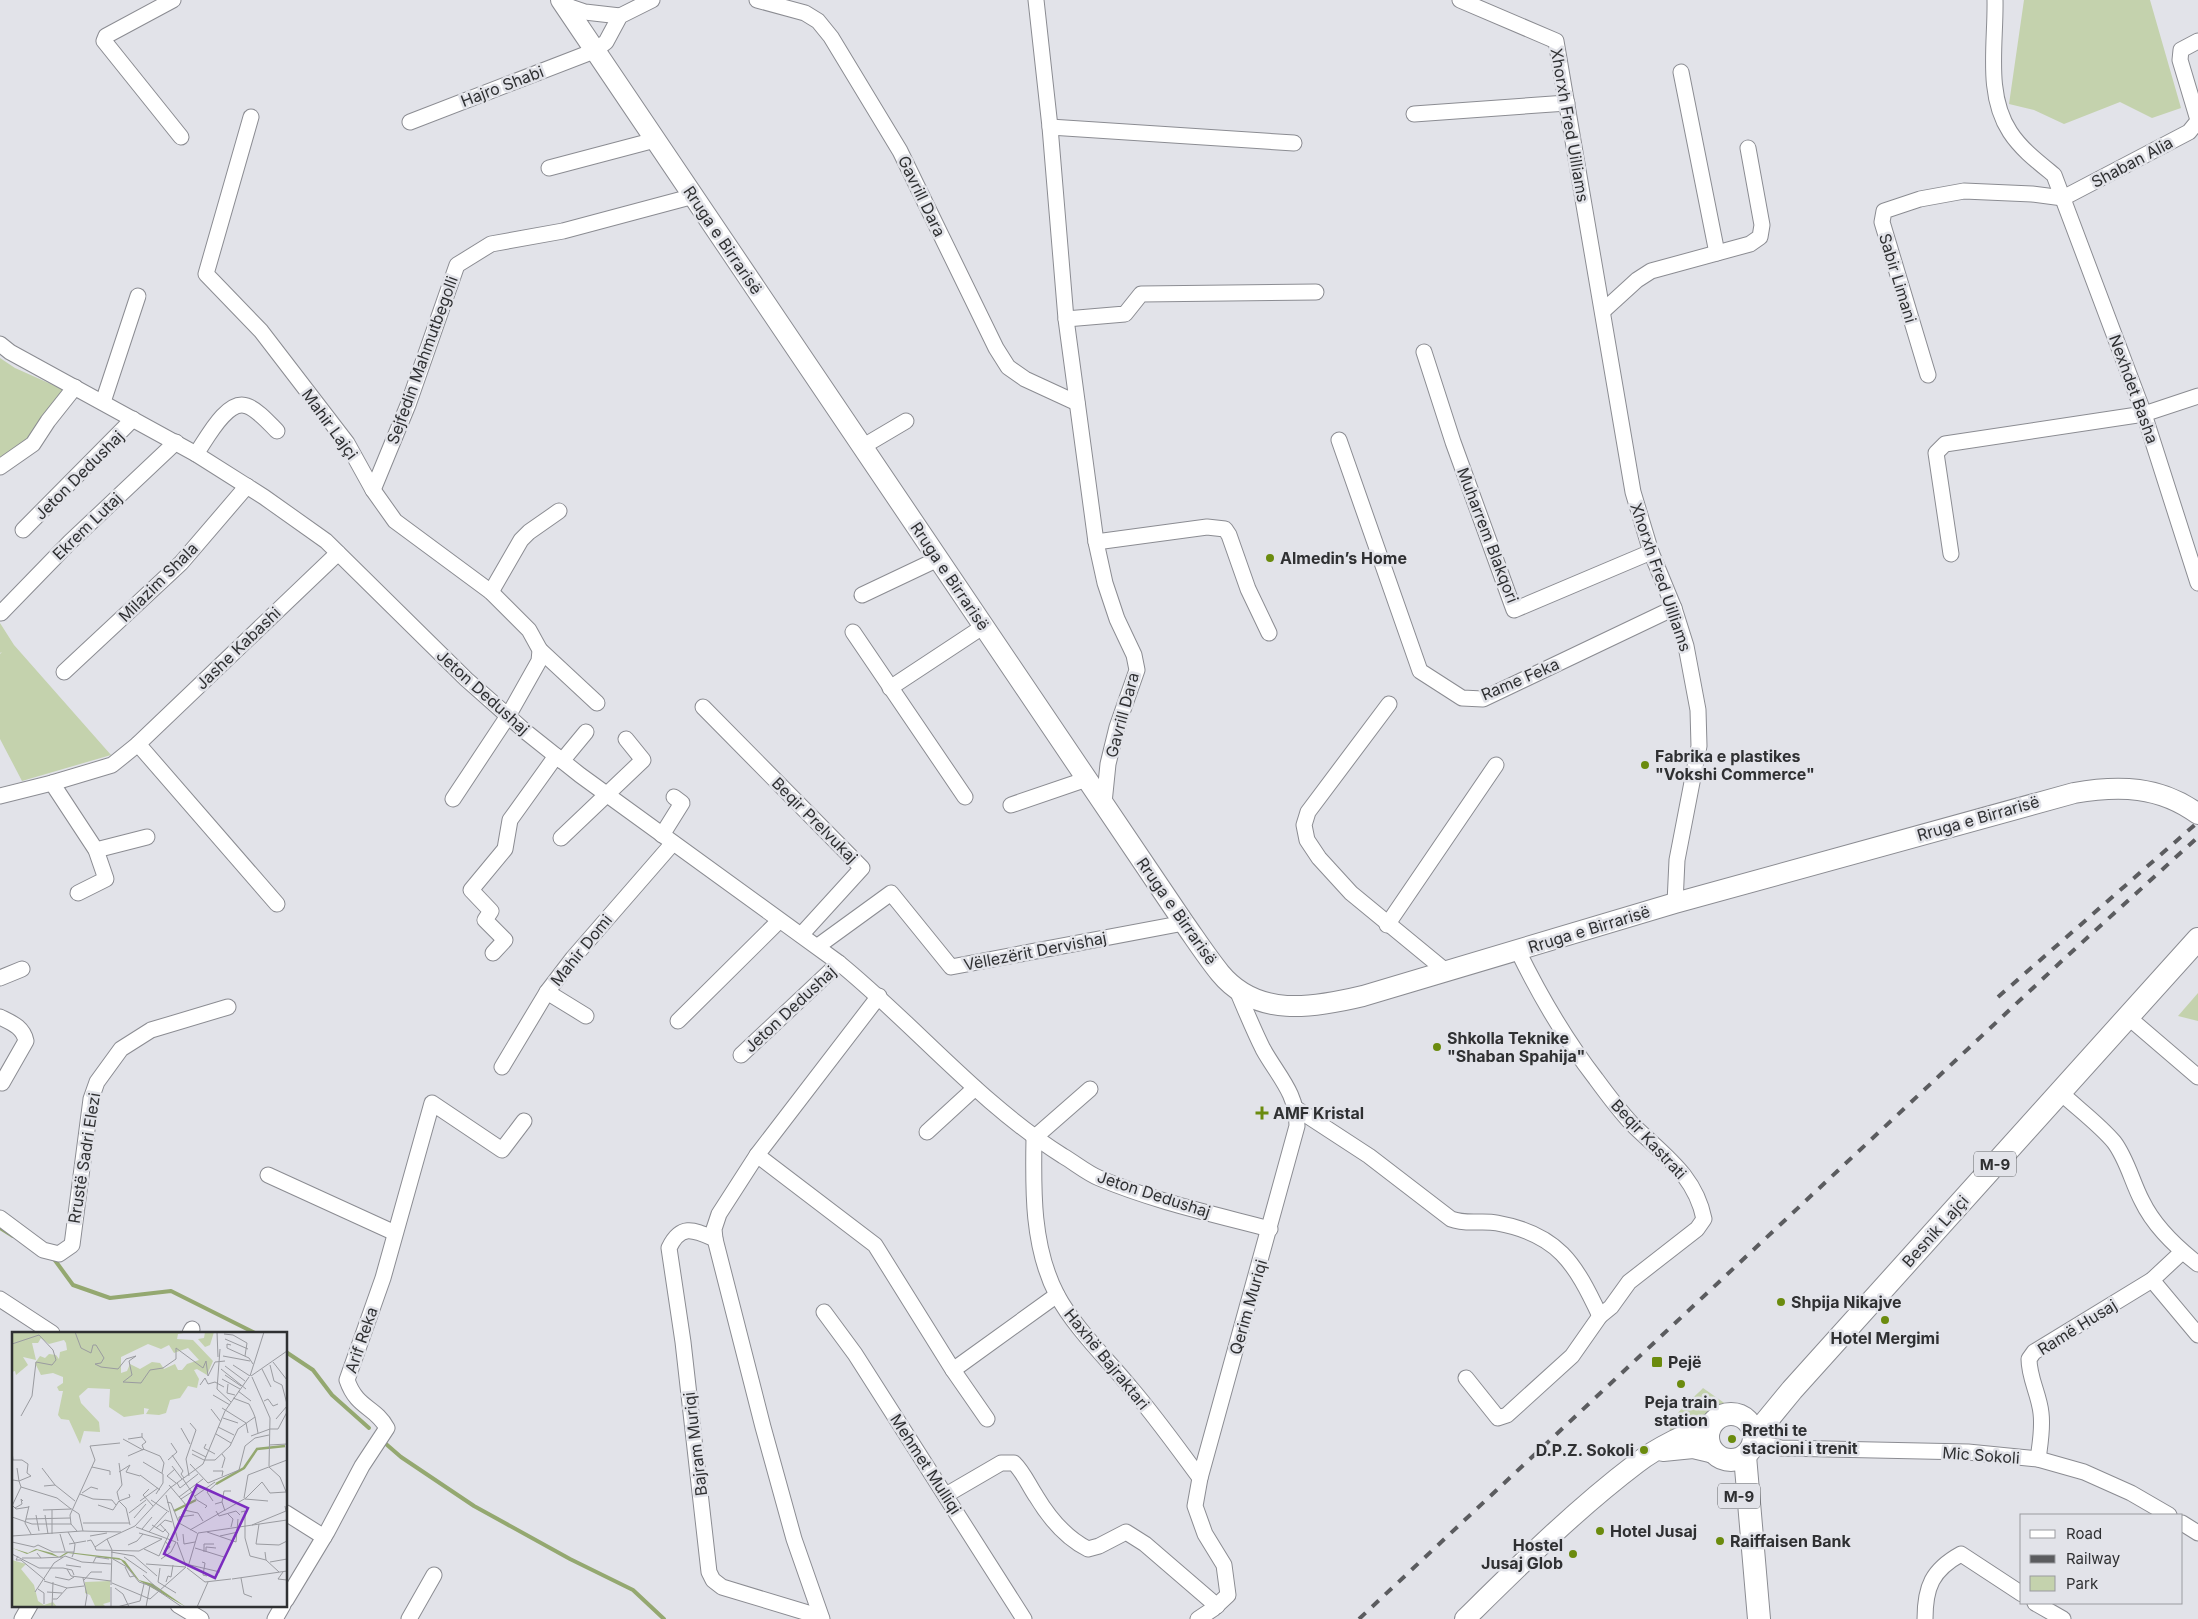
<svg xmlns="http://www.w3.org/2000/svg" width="2198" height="1619" font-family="Inter,sans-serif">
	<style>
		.green { fill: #c4d2ad }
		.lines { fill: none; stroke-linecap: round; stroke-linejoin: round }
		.stream { stroke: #94a870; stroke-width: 4 }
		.street-casing { stroke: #8b8c92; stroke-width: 17 }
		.secondary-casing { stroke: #8b8c92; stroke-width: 22 }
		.primary-casing { stroke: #8b8c92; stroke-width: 24 }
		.street { stroke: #fff; stroke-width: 15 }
		.secondary { stroke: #fff; stroke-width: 20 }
		.primary { stroke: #fff; stroke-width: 22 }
		.rail { stroke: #5b5c5f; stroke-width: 4; stroke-dasharray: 9 9; stroke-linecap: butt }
		.poi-dot { fill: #6b8b0e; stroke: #e2e3e9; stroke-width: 2 }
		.labels { text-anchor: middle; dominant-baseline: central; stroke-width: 5; stroke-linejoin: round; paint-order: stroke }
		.shield { fill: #e2e3e9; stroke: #656669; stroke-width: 1 }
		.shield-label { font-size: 15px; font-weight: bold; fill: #2f3032 }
		.street-label { font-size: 16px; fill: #2f3032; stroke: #e2e3e9 }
		.poi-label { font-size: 16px; font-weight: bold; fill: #2f3032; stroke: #e2e3e9; text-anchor: start }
		.inset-river { fill: none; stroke: #94a870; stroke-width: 2.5 }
		.inset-road { fill: none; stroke: #9a9ba0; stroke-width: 1 }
		.view { fill: #7b2cbf; fill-opacity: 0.15; stroke: #7b2cbf; stroke-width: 2.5 }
		.inset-edge { fill: none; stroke: #2f3032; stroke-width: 2.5 }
	</style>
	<rect width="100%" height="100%" fill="#e2e3e9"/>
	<g class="green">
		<path d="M2024,0H2150L2181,108L2152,118L2120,102L2064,124L2034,110L2009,104Z"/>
		<path d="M0,358L15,368L71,393L48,421L0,467Z"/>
		<path d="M0,623L14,645L111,755L22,781L0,739V654L2,652L0,653Z"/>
		<path d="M2198,993V1021L2178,1016Z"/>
		<path d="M1703,1388L1730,1407L1670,1438C1666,1417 1690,1402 1703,1388Z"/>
	</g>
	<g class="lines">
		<g class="stream">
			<path d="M0,1228L13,1236"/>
			<path d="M54,1259L73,1285L110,1298L171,1291L255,1333"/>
			<path d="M286,1352L313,1370L332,1395L369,1428"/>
			<path d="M386,1444L401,1457L474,1506L570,1559L633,1590L664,1619"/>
		</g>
		<g class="street-casing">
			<g id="street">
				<path d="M173,0L106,36L104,41L181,137"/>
				<path d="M757,0L805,13L818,21L831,37L900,151L996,348L1008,367L1025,379L1077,403"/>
				<path d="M1036,0L1050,127L1066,319L1096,542L1105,583L1117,619L1134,655L1137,670L1117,727L1108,764L1104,803"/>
				<path d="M1460,0L1556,41L1633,492L1651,552L1674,608L1686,646L1698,710L1699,746L1677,860L1675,903"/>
				<path d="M1995,0C1996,43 1985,94 2010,132C2021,149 2038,162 2054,175L2144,414L2198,583"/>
				<path d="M564,5L585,12L620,16"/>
				<path d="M2198,41L2181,50L2180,60L2198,120"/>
				<path d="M1681,72L1717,253"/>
				<path d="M1414,114L1567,103"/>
				<path d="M251,117L206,274L261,331L347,443L373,490L395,521L491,592L529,630L540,650L539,661L508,716L453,799"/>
				<path d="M410,122L594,51L606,42L620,16L652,0"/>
				<path d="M1050,127L1294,143"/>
				<path d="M549,168L655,140"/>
				<path d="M2063,198L2189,132L2198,121"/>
				<path d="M1603,311L1637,280L1651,271L1750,244L1760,237L1762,225L1748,148"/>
				<path d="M1066,319L1125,314L1141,294L1316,292"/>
				<path d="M0,344L10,352L196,454L264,497L326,541L466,679L526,732L580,775L839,963C915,1025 980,1104 1063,1156C1075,1163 1087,1173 1099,1178C1153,1201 1213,1214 1270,1229"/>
				<path d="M1424,352L1453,442L1514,610L1651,552"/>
				<path d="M1928,375L1882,222L1884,211L1920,199L1964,191L2032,194L2063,198"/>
				<path d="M103,402L138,296"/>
				<path d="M1339,440L1420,671L1462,698L1483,699L1674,608"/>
				<path d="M862,447L906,421"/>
				<path d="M196,454C206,440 227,398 247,406C258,410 269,423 277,431"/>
				<path d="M0,467L33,444L48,421L75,387"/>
				<path d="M373,490L408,405L457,265L491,244L563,231L694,196"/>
				<path d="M23,530L133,419"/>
				<path d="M1096,542L1207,527L1225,529L1229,535L1248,589L1269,633"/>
				<path d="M1951,554L1936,453L1945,444L2144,414L2198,396"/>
				<path d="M491,592L521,540L529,532L559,511"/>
				<path d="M862,595L938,559"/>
				<path d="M1,613L70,542L176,442"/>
				<path d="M853,632L965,797"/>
				<path d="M540,650L597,703"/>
				<path d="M64,672L181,563L247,486"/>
				<path d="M890,688L984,626"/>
				<path d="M1389,704L1308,812L1304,825L1307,840L1319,858L1351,893L1447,972"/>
				<path d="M703,707L862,868L801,935"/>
				<path d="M562,761L586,732"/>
				<path d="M52,783L96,850L106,879L78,893"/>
				<path d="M0,796L52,783L112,765L138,744"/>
				<path d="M1011,805L1087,779"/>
				<path d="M662,835L682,803L674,797"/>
				<path d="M561,838L643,760L626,739"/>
				<path d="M96,850L147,837"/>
				<path d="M277,904L138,744L338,553"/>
				<path d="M1387,925L1496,765"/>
				<path d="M818,946L891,893L951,967L1184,923"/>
				<path d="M493,953L505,940L485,920L491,911L471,890L505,849L510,820L556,756"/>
				<path d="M0,978L22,969"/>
				<path d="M547,992L586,1016"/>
				<path d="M0,1017C12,1023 23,1027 26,1041L2,1083"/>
				<path d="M2128,1017L2198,1077"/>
				<path d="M678,1021L779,921"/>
				<path d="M741,1055L839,963"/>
				<path d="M502,1067L547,992L573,958L673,843"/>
				<path d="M1090,1089L1034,1138C1033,1190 1032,1247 1057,1295C1074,1327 1107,1359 1130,1387C1155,1416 1177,1447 1200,1478"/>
				<path d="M2060,1092C2077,1108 2100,1125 2114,1142C2127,1159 2132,1182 2142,1201C2154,1226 2176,1247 2198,1264"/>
				<path d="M1297,1109L1369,1156L1451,1219C1466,1225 1482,1220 1497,1223C1558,1234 1575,1263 1600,1316"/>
				<path d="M927,1132L975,1088"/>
				<path d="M757,1155L875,1245L953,1370"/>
				<path d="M268,1175L395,1233"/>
				<path d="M0,1218L43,1250L59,1254L72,1245L91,1099L97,1082L121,1049L151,1030L228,1007"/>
				<path d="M715,1239C694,1230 681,1223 669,1248L683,1342L709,1572L713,1580L722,1587L821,1617"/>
				<path d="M2152,1280L2198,1335"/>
				<path d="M0,1299L52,1333"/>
				<path d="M824,1312L855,1354L1024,1619"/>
				<path d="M190,1333L192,1329"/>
				<path d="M1466,1378L1498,1418L1507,1415L1572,1356L1600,1316L1611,1307L1629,1282L1697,1229L1704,1219C1695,1174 1662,1154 1632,1124C1619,1110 1607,1094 1596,1079C1565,1039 1540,996 1518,951"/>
				<path d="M987,1419L953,1370L1057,1295"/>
				<path d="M1755,1439L1764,1444L1781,1448L1968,1452L2038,1459L2084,1472L2131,1493L2169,1515"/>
				<path d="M2038,1459C2040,1444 2043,1429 2041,1413C2039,1394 2029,1378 2029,1359L2034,1352L2152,1280L2182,1252"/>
				<path d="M946,1495L1001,1463H1014C1024,1473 1028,1484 1036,1496C1048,1516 1066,1538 1088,1549L1099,1546L1126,1532L1145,1544L1217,1606"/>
				<path d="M286,1513L324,1537"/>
				<path d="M2182,1523L2198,1533"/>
				<path d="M286,1600L327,1532L362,1466L387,1428C375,1406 357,1409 347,1380L383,1278L432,1103L502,1150L524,1121"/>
				<path d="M2035,1603L2063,1619"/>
				<path d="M178,1605L201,1619"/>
				<path d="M22,1619L30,1605"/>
				<path d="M275,1619L283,1605"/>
				<path d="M409,1619L434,1575"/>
				<path d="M822,1619L794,1539L763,1427L715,1239L714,1229L719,1214L757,1155L879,996"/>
				<path d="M1198,1619L1213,1609L1228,1595L1224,1565L1205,1534L1195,1506L1200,1478L1297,1126C1297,1093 1278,1076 1263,1049C1253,1029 1245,1009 1236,988"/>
				<path d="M1925,1619C1925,1587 1932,1570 1961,1554L2022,1594"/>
			</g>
		</g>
		<g class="secondary-casing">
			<g id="secondary">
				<path d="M561,0L1184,923C1196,940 1207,957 1220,973C1257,1018 1313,1008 1363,996L1675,903L2074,793C2119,785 2160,786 2198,814"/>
				<path d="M1663,1451L1693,1448L1714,1453"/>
				<path d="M1465,1619C1520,1565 1575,1510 1637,1463C1659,1446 1689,1433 1714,1422"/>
			</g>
		</g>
		<g class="primary-casing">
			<g id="primary">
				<circle cx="1731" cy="1437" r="23"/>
				<path d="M1755,1435L1792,1390L2198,939"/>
				<path d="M1745,1456L1759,1619"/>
			</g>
		</g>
		<use href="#street" class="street"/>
		<use href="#secondary" class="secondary"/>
		<use href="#primary" class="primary"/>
		<g class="rail">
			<path d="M1998,997L2198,822"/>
			<path d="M1359,1619L2065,958L2198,837"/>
		</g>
	</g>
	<g class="poi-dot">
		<circle cx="1270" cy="558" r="5"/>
		<circle cx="1645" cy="765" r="5"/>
		<circle cx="1437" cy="1047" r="5"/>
		<path d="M1259.5 1105.5h5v5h5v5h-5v5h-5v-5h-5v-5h5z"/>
		<circle cx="1781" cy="1302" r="5"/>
		<circle cx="1885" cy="1320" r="5"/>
		<rect x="1651" y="1356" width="12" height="12" rx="2.5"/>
		<circle cx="1681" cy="1384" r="5"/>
		<circle cx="1732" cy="1439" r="5"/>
		<circle cx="1644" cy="1450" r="5"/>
		<circle cx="1600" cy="1531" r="5"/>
		<circle cx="1720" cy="1541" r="5"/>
		<circle cx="1573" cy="1554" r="5"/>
	</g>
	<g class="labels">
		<g class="shield">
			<rect x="1974" y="1151.5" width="42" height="25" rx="4"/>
			<rect x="1718" y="1483.5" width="42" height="25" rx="4"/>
		</g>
		<g class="shield-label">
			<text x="1995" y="1164">M-9</text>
			<text x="1739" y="1496">M-9</text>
		</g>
		<g class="street-label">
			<text transform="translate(502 86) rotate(-21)">Hajro Shabi</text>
			<text transform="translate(1570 125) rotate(80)">Xhorxh Fred Uilliams</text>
			<text transform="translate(2132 162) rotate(-28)">Shaban Alia</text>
			<text transform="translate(922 196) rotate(64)">Gavrill Dara</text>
			<text transform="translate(723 240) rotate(56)">Rruga e Birrarisë</text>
			<text transform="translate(1898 278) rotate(73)">Sabir Limani</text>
			<text transform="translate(422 360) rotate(-70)">Sejfedin Mahmutbegolli</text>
			<text transform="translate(2134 389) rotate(70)">Nexhdet Basha</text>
			<text transform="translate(330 424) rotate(54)">Mahir Lajçi</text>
			<text transform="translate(79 475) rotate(-45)">Jeton Dedushaj</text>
			<text transform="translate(87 526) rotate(-44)">Ekrem Lutaj</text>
			<text transform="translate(1488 535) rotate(69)">Muharrem Blakqori</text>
			<text transform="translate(950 576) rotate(56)">Rruga e Birrarisë</text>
			<text transform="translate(1661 577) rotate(71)">Xhorxh Fred Uilliams</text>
			<text transform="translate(158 582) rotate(-45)">Milazim Shala</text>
			<text transform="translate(238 648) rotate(-44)">Jashe Kabashi</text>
			<text transform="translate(1520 679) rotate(-23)">Rame Feka</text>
			<text transform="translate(483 692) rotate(42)">Jeton Dedushaj</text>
			<text transform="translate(1122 715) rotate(-75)">Gavrill Dara</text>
			<text transform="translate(1978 818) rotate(-16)">Rruga e Birrarisë</text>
			<text transform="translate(815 820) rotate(45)">Beqir Prelvukaj</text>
			<text transform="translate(1177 911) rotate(55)">Rruga e Birrarisë</text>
			<text transform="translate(1589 929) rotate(-17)">Rruga e Birrarisë</text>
			<text transform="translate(581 950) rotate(-51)">Mahir Domi</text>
			<text transform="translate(1035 951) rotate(-11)">Vëllezërit Dervishaj</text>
			<text transform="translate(790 1009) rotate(-43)">Jeton Dedushaj</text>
			<text transform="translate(1649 1139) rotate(47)">Beqir Kastrati</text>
			<text transform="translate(84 1158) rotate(-81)">Rrustë Sadri Elezi</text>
			<text transform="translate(1154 1194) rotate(18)">Jeton Dedushaj</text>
			<text transform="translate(1935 1231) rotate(-48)">Besnik Lajçi</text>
			<text transform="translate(1248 1307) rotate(-74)">Qerim Muriqi</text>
			<text transform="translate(2077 1327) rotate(-32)">Ramë Husaj</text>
			<text transform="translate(361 1340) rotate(-71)">Arif Reka</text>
			<text transform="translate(1107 1359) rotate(51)">Haxhë Bajraktari</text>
			<text transform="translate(695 1444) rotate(-97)">Bajram Muriqi</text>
			<text transform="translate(1981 1455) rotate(4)">Mic Sokoli</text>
			<text transform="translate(926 1464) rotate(57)">Mehmet Mulliqi</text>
		</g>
		<g class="poi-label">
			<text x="1280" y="558">Almedin’s Home</text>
			<text x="1655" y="756">Fabrika e plastikes<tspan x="1655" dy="18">"Vokshi Commerce"</tspan></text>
			<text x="1447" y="1038">Shkolla Teknike<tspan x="1447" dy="18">"Shaban Spahija"</tspan></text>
			<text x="1273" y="1113">AMF Kristal</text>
			<text x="1791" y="1302">Shpija Nikajve</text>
			<text x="1885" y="1338" text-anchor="middle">Hotel Mergimi</text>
			<text x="1668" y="1362">Pejë</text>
			<text x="1681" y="1402" text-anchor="middle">Peja train<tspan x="1681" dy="18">station</tspan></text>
			<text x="1742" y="1430">Rrethi te<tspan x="1742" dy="18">stacioni i trenit</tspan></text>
			<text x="1634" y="1450" text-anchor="end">D.P.Z. Sokoli</text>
			<text x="1610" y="1531">Hotel Jusaj</text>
			<text x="1730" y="1541">Raiffaisen Bank</text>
			<text x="1563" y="1545" text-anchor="end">Hostel<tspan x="1563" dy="18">Jusaj Glob</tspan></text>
		</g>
	</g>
	<g transform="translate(12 1332)">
		<rect width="275" height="275" fill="#e2e3e9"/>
		<path d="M0,0H177L166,2L165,7L181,8L201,29L195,43L185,37L182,38L187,47L185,56L176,54L168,66L158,68L154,81L147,83L134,82L137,77L132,76V82L112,85L97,75L98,57L76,56L67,64L69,71L87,90L88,100L72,99L68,112L57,88L49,87L46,83L51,59H47L45,55L51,51V45L41,41L29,43L23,31L28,24L33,26L37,22L44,23L47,27L48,20L55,18L54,11L52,8L37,12L29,6L26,11H20L24,28L11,25L16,33L4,43L3,39L0,40ZM136,12L149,17L157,13L162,21L176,16L187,28L175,32L170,38H166L163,32L152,37L148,31L140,30L128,37L118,32L115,39L109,41V25ZM193,0H202L198,13L193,15L186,7L192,6ZM0,228L14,232L9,237L22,253L26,269L32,273L41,270L45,275H0ZM98,249V270L91,272L94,275L83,274L78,263L73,261V250Z" fill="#c4d2ad" fill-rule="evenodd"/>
		<path d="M0,216L16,221L24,217L40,221L47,225L55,220L107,226L113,229L127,248L141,252L174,275L126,248L109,228L56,221L49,225H46L25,218L15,222Z" fill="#94a870"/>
		<path class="inset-river" d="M204,152L232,136L245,117L273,114M162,179L184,168"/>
		<path class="inset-road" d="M63,0L69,16L79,21L81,13H84L92,26L89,31L83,32L89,35L106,37L114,27L124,24L117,29L120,43L111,50L129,51L138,38L151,36L164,27V16L191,36L194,29L196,44L203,30L213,29M205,0L206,25M212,2L221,3L235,11L233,24M213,7L236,17M0,12L27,3L41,18L44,28L40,33L24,30L20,64L9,84M219,13L215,12V16L237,26L241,32M208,17L205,57L219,70M211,24L238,29M261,30L275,48M221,33L238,44M258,33L262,49L270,53L275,72M213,34L233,49M209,37L234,57M250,37L259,55M213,43L229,54M238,44L252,0M239,44L275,19M240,45L258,86L257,134M210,47L228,57M216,52L215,61L223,63M188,53L193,46L196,52L203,50L212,55M226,59L239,69M201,63L218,73M221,66L237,72L241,80M252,69L256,67L261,74L266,72M210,76L234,91L236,101M199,77L209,90M243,85L246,101M211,86L226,91M264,87L275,74M206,95L222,103M169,96L178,112M204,102L219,111M239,104L258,97H266L275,80M130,105L134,110L130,113L132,118M111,107L131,118M116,107L130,105V101M194,112L192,116L203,122M257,113L275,112M131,117L148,124L152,131L150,141M180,118L194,125M0,119L1,128H10L16,132L15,141L19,144L7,149L9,155M180,122L192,128H203L218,114L226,97L243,85L241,80M210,122L213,126L210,136M160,123L171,139L169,142L172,146M116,124L132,117M156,128L165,120L159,111M131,130L151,142V151L144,162M178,132L196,151L227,138L233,114L243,106L257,103M160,134L170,147M80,135L98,139V143M257,135L268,145L275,162M30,136L43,153M163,137L155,144L164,151M201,139H211L210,144M107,140L118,133L114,140L128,144M128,143L148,158M177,144L174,127L184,98L178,91M171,147L185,168L195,174L193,176M1,148L7,149L5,136M165,151L168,156L186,142M157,153L174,173M32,154L43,153L63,169M9,155L45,166L59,177M137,157L131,163L141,174M70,161L79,155L86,157M68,162L81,167L100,168L104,173M154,163L166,209M183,164L203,150M167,165L191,147M232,166L236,143L275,128M169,167L186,156M233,167L256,169M107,168L105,160L110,153L107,131M139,168L157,180M107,169L114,176L118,193M128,169L146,156M201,169L195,160L204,152M155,170L159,171L167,191M210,170L212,159H219M203,172L210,170L213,179M0,173L4,177L17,175M86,173L101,178L107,169L118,165L117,162M0,174L9,155M17,174L13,191L19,202M3,176L10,172L9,167L11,169M31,178L60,177M61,178L67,182L71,199M204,179L207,184L224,179L228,183M229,180L233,179V206L238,224L254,228M117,181L134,168M215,181L221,187L219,195M24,183L27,199M33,183L36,202M0,185L20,192H59M169,185L172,178L186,181L191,189M122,186L134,172M14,187L58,186M167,190V185L182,183M71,191H117M167,191L185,201M247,192L244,212L267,213L275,209M140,193L151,200L154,197M240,193L274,179L273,174M123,194L158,156L191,132L213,79L237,45M124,195L164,210M144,196L153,188L160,190M130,197L140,185M178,198L234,166L250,150L258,161L274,160M65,199L59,192L58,183L83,128L78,114L108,111M56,200L63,212L62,220M137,200L155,180M195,200L224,210L226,187M127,201L150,207M40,202V178M48,202L53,219M171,202L172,212L183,210M0,204L70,199L109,200M78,204L95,201M208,204L226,200M75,209L79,208L83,215L95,207M0,210L22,215L26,213L41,220H62L60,225M165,210L174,234M57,212L74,209M116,213L125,209L131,202M83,215L84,218L127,219L150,207M183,216L212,225L215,222M132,217L147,224M152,219L158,215L153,209M99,220L122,224L145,244M192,220V212H202M194,220V215L204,216M253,220L254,228L267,240M25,221L29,226L51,225M0,222L27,236H51L60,238L62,243M6,224L4,228H9L33,248M53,224L70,230L99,232M147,224L157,202L148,192M112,225L135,241M10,226H29M101,227L115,235L127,250L139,254L170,275M149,227L159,220L164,210M190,230L193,231L191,243L195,244M258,230L275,227M81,231L84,225L97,227M134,232L174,235M54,233L69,235M178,233L208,240M113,235L118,245L122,244M176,235L186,201L275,188M148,236L146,250L164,261M175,236L193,250L219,247M55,237L59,244L99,249M271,240L266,247L275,248M131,243L149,260M43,245L57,248L62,245M71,246L75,263L73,275M229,246L232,262L240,265M220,247L275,239M72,248L79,240H90M32,249L55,256M154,250L156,244L159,245L161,233M100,251L138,267L174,235M99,253L100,218L95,207L123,194M99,255V275M103,256L111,262L117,275M26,257L32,261V272M23,260L42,231L53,224M35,260L50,261M41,267H45L55,256L72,254M40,275L41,250M105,275L128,269L132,252M134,275L138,253M185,275L196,250"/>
		<path class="view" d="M185,153L236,176L203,246L152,222Z"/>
		<rect width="275" height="275" class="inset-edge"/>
	</g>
	<rect x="2020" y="1514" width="162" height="90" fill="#e2e3e9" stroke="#9a9ba0"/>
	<rect x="2030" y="1530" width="25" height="8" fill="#ffffff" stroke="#9a9ba0"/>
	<text x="2066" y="1539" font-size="15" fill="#2f3032">Road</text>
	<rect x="2030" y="1555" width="25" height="8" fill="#5b5c5f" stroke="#9a9ba0"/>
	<text x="2066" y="1564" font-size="15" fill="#2f3032">Railway</text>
	<rect x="2030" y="1576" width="25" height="15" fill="#c4d2ad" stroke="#9a9ba0"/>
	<text x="2066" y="1589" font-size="15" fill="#2f3032">Park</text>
</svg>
